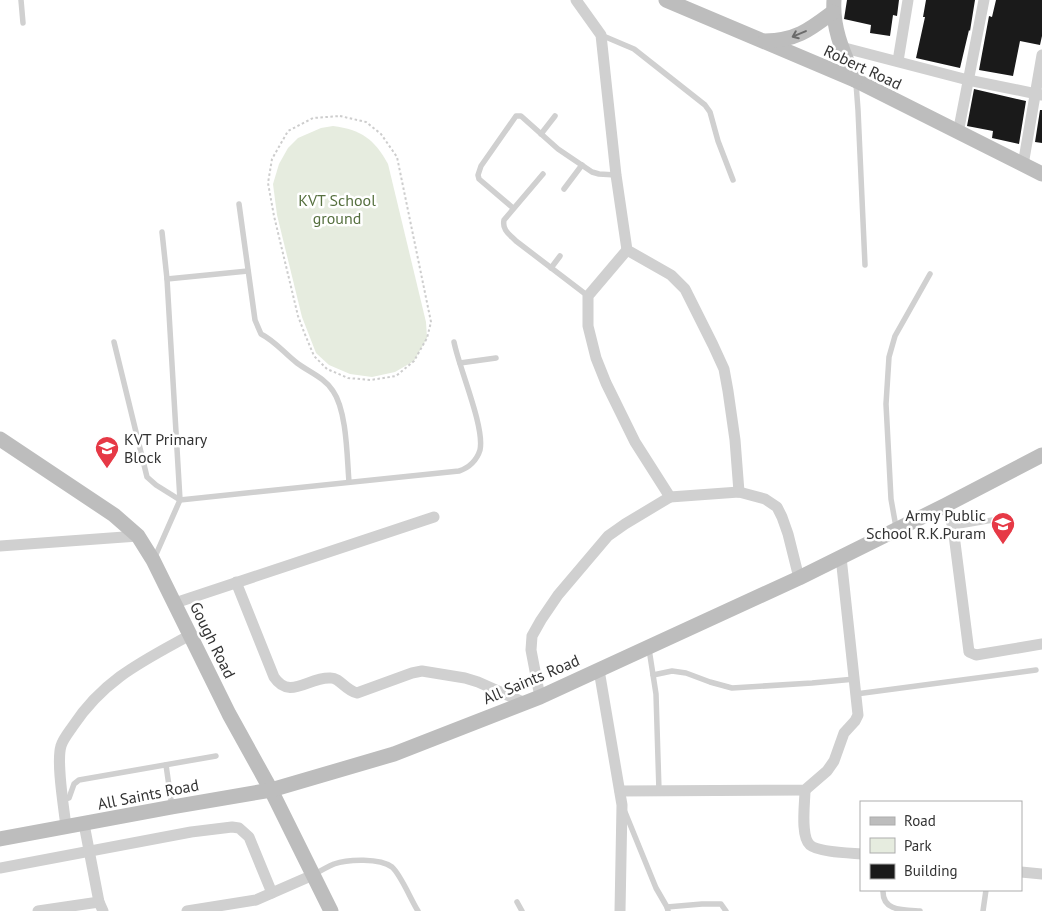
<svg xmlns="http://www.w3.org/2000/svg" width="1042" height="911" font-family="'PT Sans',sans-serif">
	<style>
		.green { fill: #e6ecdf }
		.building { fill: #1a1a1a }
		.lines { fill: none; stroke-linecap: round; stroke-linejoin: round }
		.path { stroke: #cdcdcd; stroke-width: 2; stroke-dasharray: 2.5 2.5; stroke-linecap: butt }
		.lane { stroke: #d0d0d0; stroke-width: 5.5 }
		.street { stroke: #d0d0d0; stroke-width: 11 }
		.secondary { stroke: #bdbdbd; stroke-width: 15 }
		.oneway { stroke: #6a6a6a }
		.labels { text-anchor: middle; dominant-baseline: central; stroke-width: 5; stroke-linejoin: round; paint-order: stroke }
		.street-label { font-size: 16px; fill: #333; stroke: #fff }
		.park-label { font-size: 16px; fill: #56703f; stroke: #fff }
		.poi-label { font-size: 16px; fill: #333; stroke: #fff; text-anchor: start }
	</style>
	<rect width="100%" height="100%" fill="#fff"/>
	<path class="green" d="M333,126C362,130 374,139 388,164L426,322L427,338L414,361L395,372L372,377L350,374L329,365L316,353L302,317L277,215L273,184L279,164L288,148L298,138L321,128Z"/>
	<g class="building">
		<path d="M847,0H899L897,16L893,15L890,36L870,33L871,25L844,19Z"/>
		<path d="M926,0H975L970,31L969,30L960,68L916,58L925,17H923Z"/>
		<path d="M996,0H1042V36L1040,45L1020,41L1013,76L979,70L989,16L992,17Z"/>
		<path d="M974,89L1026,101L1019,144L992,138L993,131L967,126Z"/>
		<path d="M1040,110H1042V143L1035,142Z"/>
	</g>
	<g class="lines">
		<path class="path" d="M340,116L366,122L381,134L397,157L431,322L427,338L414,361L396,376L371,380L348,378L327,369L314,356L304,332L298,316L274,216L268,183L272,159L288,131L313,118Z"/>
		<g class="lane">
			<path d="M21,0L23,23"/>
			<path d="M601,35L634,49L705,105L710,112L718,141L733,180"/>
			<path d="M856,83L858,110L865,265"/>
			<path d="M541,134L555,116"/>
			<path d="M543,174L504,220C502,230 509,234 516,241L588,296"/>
			<path d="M564,189L582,165"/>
			<path d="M239,204L255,320L261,334C275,341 284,353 297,363C309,372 325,378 333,391C347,411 347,458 349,482"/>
			<path d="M513,208L479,179L478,175L481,166L516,116H521L558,149L592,172L599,174L616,175"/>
			<path d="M162,232L167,279L180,500"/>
			<path d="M551,268L560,256"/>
			<path d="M167,279L248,271"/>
			<path d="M114,342L147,477L156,485L180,500"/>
			<path d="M460,363L496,358"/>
			<path d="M896,527L891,499L886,404L889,357L895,336L930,274"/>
			<path d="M953,527L1004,518"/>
			<path d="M154,559L180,500L459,471C469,468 477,460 480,450C485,427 459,368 454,342"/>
			<path d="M649,649L656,694L659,791"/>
			<path d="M653,675L672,671L686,673L710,682L732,688L812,683L855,679"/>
			<path d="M856,694L1036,670"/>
			<path d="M166,765L172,807"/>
			<path d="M63,800L69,798L74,784L79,780L216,756"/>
			<path d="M625,812L656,888L667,907L668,911"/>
			<path d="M313,875C320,871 327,867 334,864C348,859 380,858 392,867C401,875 411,900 418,911"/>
			<path d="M883,890C882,911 902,910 920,911"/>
			<path d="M517,902L522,911"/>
			<path d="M667,907L702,904H721L726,911"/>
			<path d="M983,911L986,890"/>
		</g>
		<g class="street">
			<path d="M576,0L601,35L616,175L627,250L671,275L685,289L713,345L724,369L728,391L735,440L739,492"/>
			<path d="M841,47L968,80L1042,95"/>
			<path d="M898,61L908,0"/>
			<path d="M958,133L984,0"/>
			<path d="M1023,165L1042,55"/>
			<path d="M627,250L588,296V326L596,358L606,383L635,442L670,497"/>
			<path d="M946,505L953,527L969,652L976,655L1042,644"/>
			<path d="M0,546L138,536"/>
			<path d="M236,582L274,677C290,701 309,676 331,678C340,678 345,690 357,693L412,673L422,671L465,678L478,682L523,702"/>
			<path d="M175,603L434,517"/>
			<path d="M599,670L622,805L620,911"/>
			<path d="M540,697L531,650L532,636L541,620L558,595L608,536L625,524L670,497L739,492L765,499L777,507L782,517L788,534L799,578"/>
			<path d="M805,790C805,803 800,836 810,845C818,852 849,853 861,854"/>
			<path d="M620,791L805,790L827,771L834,761L844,733L855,721L858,715L841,557"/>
			<path d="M84,824L99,902L103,911"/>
			<path d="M66,827C64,808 56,762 61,746C63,739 69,732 73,726C104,679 143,661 190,635"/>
			<path d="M0,868L191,832L232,827L239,828L249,837L272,893"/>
			<path d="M1021,872L1042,874"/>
			<path d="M38,911L99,902"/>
			<path d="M187,911L256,900L313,875"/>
		</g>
		<g class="secondary">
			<path d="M666,0L855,80L1042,174"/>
			<path d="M834,0C832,29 844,54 855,80"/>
			<path d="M765,41C797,40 809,30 833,12"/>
			<path d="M0,439L114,515L138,536L153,560L229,714L271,790L331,911"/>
			<path d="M0,839L172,807L271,790L394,754L540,697L799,578L946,505L1042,455"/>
		</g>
	</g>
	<defs><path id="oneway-shaft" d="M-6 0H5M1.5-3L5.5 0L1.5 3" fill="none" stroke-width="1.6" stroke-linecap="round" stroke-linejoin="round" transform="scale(1.25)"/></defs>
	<use class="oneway" href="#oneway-shaft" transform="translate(799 34) rotate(157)"/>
	<defs>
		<g id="school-pin" transform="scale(1.25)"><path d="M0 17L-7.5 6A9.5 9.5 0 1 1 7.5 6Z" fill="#e63946" stroke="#fff"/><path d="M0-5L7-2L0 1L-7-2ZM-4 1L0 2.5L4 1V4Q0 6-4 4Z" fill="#fff"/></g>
	</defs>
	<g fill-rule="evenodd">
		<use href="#school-pin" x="107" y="448"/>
		<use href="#school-pin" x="1003" y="524"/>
	</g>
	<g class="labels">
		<g class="street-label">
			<text transform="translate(863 67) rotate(25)">Robert Road</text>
			<text transform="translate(213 640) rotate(64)">Gough Road</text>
			<text transform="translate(531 679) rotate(-23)">All Saints Road</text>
			<text transform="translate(148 794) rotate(-11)">All Saints Road</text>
		</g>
		<g class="park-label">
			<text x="337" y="200">KVT School<tspan x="337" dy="18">ground</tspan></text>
		</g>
		<g class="poi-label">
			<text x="124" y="439">KVT Primary<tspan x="124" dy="18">Block</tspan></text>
			<text x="986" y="515" text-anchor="end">Army Public<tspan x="986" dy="18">School R.K.Puram</tspan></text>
		</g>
	</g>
	<rect x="860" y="801" width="162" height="90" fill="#ffffff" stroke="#adadad"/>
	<rect x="870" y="817" width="25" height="8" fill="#bdbdbd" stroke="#adadad"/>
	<text x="904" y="826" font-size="15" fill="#333333">Road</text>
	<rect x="870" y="838" width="25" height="15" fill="#e6ecdf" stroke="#adadad"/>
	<text x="904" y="851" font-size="15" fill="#333333">Park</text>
	<rect x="870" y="864" width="25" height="15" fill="#1a1a1a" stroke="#adadad"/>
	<text x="904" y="876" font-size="15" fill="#333333">Building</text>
</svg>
